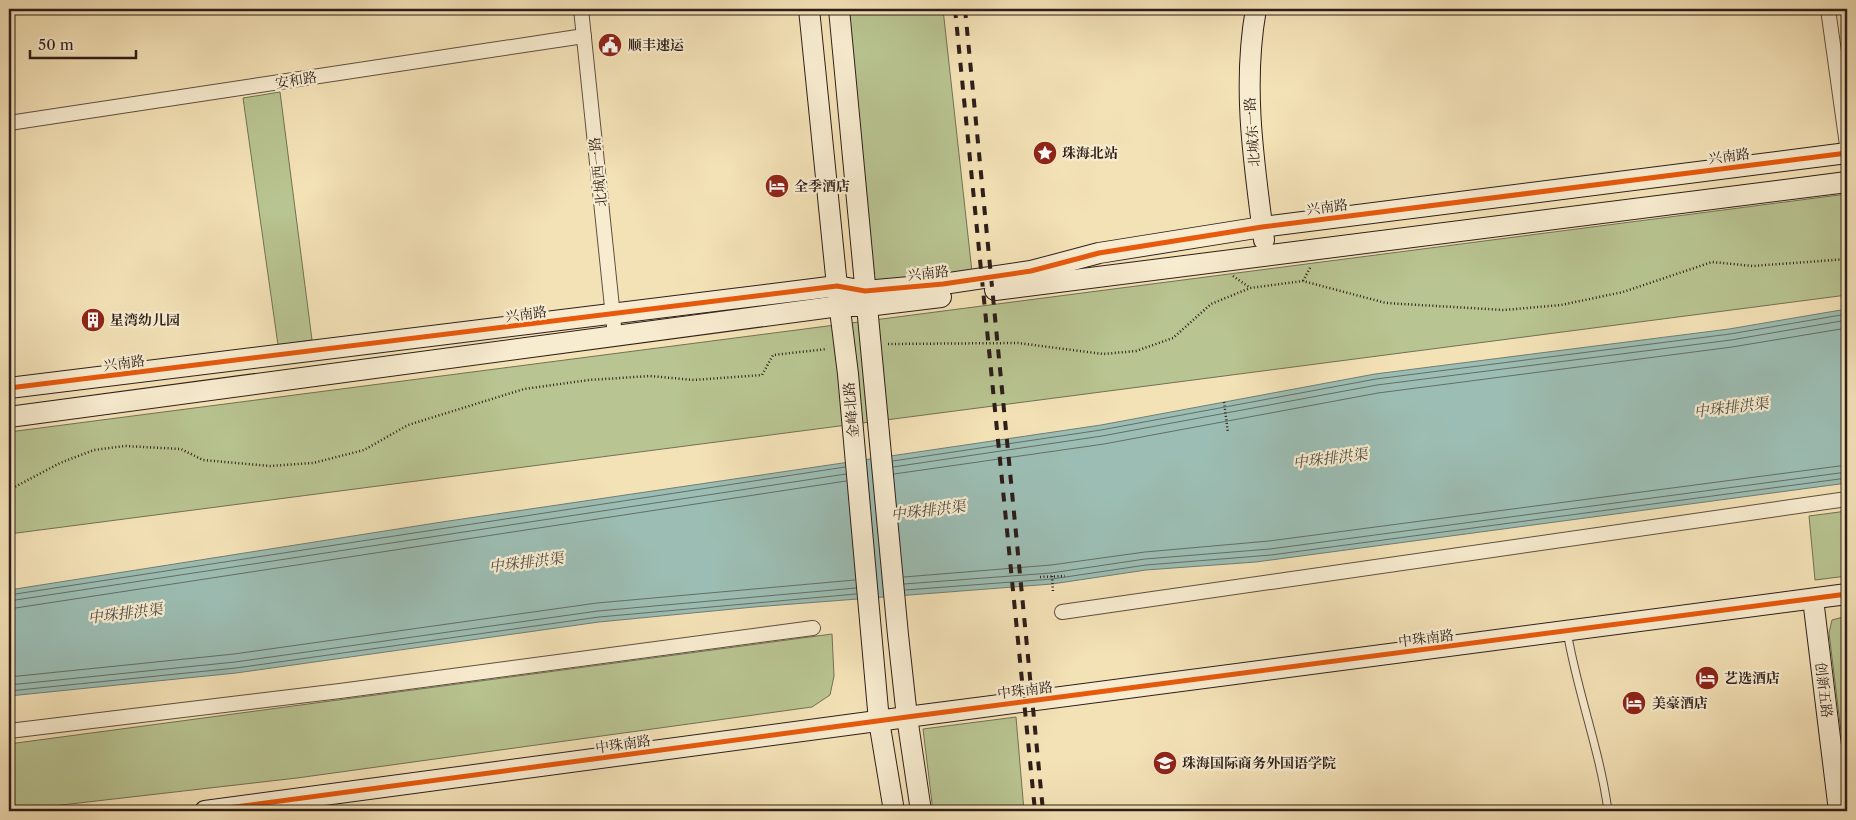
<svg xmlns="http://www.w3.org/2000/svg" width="1856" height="820" font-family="'Libre Caslon Text','Noto Serif SC',serif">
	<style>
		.green { fill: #b8c491; stroke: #727155 }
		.water { fill: #9cbdb3; stroke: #707d75 }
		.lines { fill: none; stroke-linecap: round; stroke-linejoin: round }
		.shore { stroke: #646e66; stroke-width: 1 }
		.lane-casing { stroke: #5f4f40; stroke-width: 9 }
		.street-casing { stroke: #5f4f40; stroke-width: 16 }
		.secondary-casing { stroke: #2d1e19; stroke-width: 22 }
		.path { stroke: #2d1e19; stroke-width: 2.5; stroke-dasharray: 1 2.5; stroke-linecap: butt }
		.lane { stroke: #f8ecd0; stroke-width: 7 }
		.street { stroke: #f8ecd0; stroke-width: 14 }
		.secondary { stroke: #f8ecd0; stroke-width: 20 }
		.rail { stroke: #2d1e19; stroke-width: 4; stroke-dasharray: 9 9; stroke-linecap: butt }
		.cycleway-casing { stroke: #f8ecd0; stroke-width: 8 }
		.cycleway { stroke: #e8590c; stroke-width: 5 }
		.labels { text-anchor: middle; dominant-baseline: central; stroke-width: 4.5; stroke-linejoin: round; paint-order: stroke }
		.poi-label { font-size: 14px; font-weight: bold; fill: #2d1e19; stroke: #f8ecd0; text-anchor: start }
		.street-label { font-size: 14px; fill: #2d1e19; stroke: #f8ecd0 }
		.water-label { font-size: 15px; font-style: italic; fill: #4e4e47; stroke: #f8ecd0 }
	</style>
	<rect width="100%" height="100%" fill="#f4e2b7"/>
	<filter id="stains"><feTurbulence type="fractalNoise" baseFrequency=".004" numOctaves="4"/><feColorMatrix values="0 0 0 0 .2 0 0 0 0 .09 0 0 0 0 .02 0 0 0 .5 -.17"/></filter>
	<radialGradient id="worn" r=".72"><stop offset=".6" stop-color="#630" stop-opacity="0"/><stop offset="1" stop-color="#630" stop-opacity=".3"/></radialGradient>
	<g class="green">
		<path d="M848,9H943L972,272L872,282Z"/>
		<path d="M280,92L312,340L278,345L243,98Z"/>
		<path d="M1847,194V295L9,534V432Z"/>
		<path d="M1847,511V576L1815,580L1809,516Z"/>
		<path d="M1847,616V781L1829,633L1832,620Z"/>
		<path d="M832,634L834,676L830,695L812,707L297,778L9,811V744Z"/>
		<path d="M1016,717L1024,811H933L923,729Z"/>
	</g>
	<path class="water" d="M1847,309V483L1256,562L1146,570L1052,584L754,607L599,622L236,673L9,696V590L442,522L1101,425L1375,374L1729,329Z"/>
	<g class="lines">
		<g class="shore">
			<path d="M893,461L1101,430L1376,379L1730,334L1847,314"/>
			<path d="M893,467L1102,436L1377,385L1731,340L1847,320"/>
			<path d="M894,474L1104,444L1378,393L1732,347L1847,328"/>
			<path d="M904,577L1051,565L1145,552L1269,541L1847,465"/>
			<path d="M904,584L1051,573L1145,559L1270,549L1847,472"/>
			<path d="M905,590L1052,579L1146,565L1271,555L1847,478"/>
			<path d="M9,595L845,467"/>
			<path d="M9,601L846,474"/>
			<path d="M9,609L846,481"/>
			<path d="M9,677L234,654L597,603L855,580"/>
			<path d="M9,685L235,662L598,611L856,588"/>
			<path d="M9,691L236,668L599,617L856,594"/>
		</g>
		<g class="lane-casing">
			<path id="lane" d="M1567,631C1577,692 1600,750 1608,811"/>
		</g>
		<g class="street-casing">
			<g id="street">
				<path d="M581,9L615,336"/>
				<path d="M1828,9L1847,145"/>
				<path d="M9,123L584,36"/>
				<path d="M1062,612L1847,499"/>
				<path d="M9,731L340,691L813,628"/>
			</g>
		</g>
		<g class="secondary-casing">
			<g id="secondary">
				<path d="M809,9L837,286L848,374L879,721L894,811"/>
				<path d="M839,9L898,635L907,717L921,811"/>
				<path d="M1256,9C1242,87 1254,163 1264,240"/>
				<path d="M995,290L1847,182"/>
				<path d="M9,388L837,286L865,291L943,284L1031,271L1099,253L1262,227L1847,153"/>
				<path d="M9,417L839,306H867L941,297"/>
				<path d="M1813,599L1839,811"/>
				<path d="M205,811L907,717L1847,594"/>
			</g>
		</g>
		<g class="path">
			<path d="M1233,276L1249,287"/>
			<path d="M1303,281L1311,266"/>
			<path d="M888,344L1018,343L1103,354L1136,351L1173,338L1211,304L1250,288L1303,281L1386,303L1504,310L1561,305L1623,292L1712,262L1753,266L1847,259"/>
			<path d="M1224,402L1228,433"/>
			<path d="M9,490L60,463L94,450L125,446L181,449L203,460L270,466L313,463L364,450L408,425L524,389L589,380L650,376L694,380L762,375L773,355L827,349"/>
			<path d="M1052,576L1053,592"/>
			<path d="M1040,577L1065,576"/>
		</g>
		<use href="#lane" class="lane"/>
		<use href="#street" class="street"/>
		<use href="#secondary" class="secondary"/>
		<g class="rail">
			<path d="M955,9L1035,811"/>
			<path d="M965,9L1043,811"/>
		</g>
		<g class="cycleway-casing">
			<g id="cycleway">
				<path d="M9,388L837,286L865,291L943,284L1031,271L1099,253L1262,227L1847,153"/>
				<path d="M205,811L907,717L1847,594"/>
			</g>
		</g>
		<use href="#cycleway" class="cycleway"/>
	</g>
	<defs>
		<g id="civic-disc" transform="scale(1.25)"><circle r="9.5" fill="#8f2418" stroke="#f8ecd0"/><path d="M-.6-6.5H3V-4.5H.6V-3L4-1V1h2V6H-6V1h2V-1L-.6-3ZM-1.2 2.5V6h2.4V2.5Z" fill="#fff"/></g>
		<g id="sight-disc" transform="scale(1.25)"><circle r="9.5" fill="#8f2418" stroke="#f8ecd0"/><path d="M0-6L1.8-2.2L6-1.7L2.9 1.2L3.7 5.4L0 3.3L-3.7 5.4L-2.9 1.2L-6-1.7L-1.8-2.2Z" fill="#fff"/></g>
		<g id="hotel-disc" transform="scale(1.25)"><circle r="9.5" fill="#8f2418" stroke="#f8ecd0"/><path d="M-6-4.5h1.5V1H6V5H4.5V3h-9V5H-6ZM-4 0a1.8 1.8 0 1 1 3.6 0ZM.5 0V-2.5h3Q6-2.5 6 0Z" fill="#fff"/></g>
		<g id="building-disc" transform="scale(1.25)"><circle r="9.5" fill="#8f2418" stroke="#f8ecd0"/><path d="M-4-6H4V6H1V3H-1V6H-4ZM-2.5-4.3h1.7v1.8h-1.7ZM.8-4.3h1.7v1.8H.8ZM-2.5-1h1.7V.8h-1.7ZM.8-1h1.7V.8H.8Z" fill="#fff"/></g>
		<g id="school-disc" transform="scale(1.25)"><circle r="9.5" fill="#8f2418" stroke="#f8ecd0"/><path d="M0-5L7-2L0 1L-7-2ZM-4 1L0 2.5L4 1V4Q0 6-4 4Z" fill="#fff"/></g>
	</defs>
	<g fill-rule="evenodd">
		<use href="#civic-disc" x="610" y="45"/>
		<use href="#sight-disc" x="1045" y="153"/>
		<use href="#hotel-disc" x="777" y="186"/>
		<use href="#building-disc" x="93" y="320"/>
		<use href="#hotel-disc" x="1707" y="678"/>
		<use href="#hotel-disc" x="1634" y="703"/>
		<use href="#school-disc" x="1165" y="763"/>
	</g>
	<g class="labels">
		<g class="poi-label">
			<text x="628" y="45">顺丰速运</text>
			<text x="1062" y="153">珠海北站</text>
			<text x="794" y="186">全季酒店</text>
			<text x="110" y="320">星湾幼儿园</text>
			<text x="1724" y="678">艺选酒店</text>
			<text x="1652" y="703">美豪酒店</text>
			<text x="1182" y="763">珠海国际商务外国语学院</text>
		</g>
		<g class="street-label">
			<text transform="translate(296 80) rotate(-9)">安和路</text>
			<text transform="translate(1252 132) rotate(-94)">北城东一路</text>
			<text transform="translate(1729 156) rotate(-7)">兴南路</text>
			<text transform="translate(598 172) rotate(-96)">北城西一路</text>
			<text transform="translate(1327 207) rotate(-7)">兴南路</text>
			<text transform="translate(928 273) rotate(-6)">兴南路</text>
			<text transform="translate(526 314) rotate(-7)">兴南路</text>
			<text transform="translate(124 363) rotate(-7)">兴南路</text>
			<text transform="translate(851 410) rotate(-95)">金峰北路</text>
			<text transform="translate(1426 638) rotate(-7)">中珠南路</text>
			<text transform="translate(1025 690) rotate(-7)">中珠南路</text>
			<text transform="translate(1824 690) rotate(83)">创新五路</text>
			<text transform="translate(623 744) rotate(-8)">中珠南路</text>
		</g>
		<g class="water-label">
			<text transform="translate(1731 407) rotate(-7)">中珠排洪渠</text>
			<text transform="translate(1330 458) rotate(-7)">中珠排洪渠</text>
			<text transform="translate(928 510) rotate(-7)">中珠排洪渠</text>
			<text transform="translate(526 562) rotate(-7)">中珠排洪渠</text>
			<text transform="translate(125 613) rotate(-7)">中珠排洪渠</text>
		</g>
	</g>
	<rect width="1856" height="820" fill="none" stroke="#f4e2b7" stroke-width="30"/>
	<rect x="10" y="10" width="1836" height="800" fill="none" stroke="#2d1e19" stroke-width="2.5"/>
	<rect x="15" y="15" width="1826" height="790" fill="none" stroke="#2d1e19"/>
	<path d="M30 50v8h106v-8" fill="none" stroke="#2d1e19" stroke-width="2.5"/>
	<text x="38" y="50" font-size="15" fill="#2d1e19" stroke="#f8ecd0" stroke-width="4" paint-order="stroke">50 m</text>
	<rect width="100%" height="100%" filter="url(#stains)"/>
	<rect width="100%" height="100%" fill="url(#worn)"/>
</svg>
